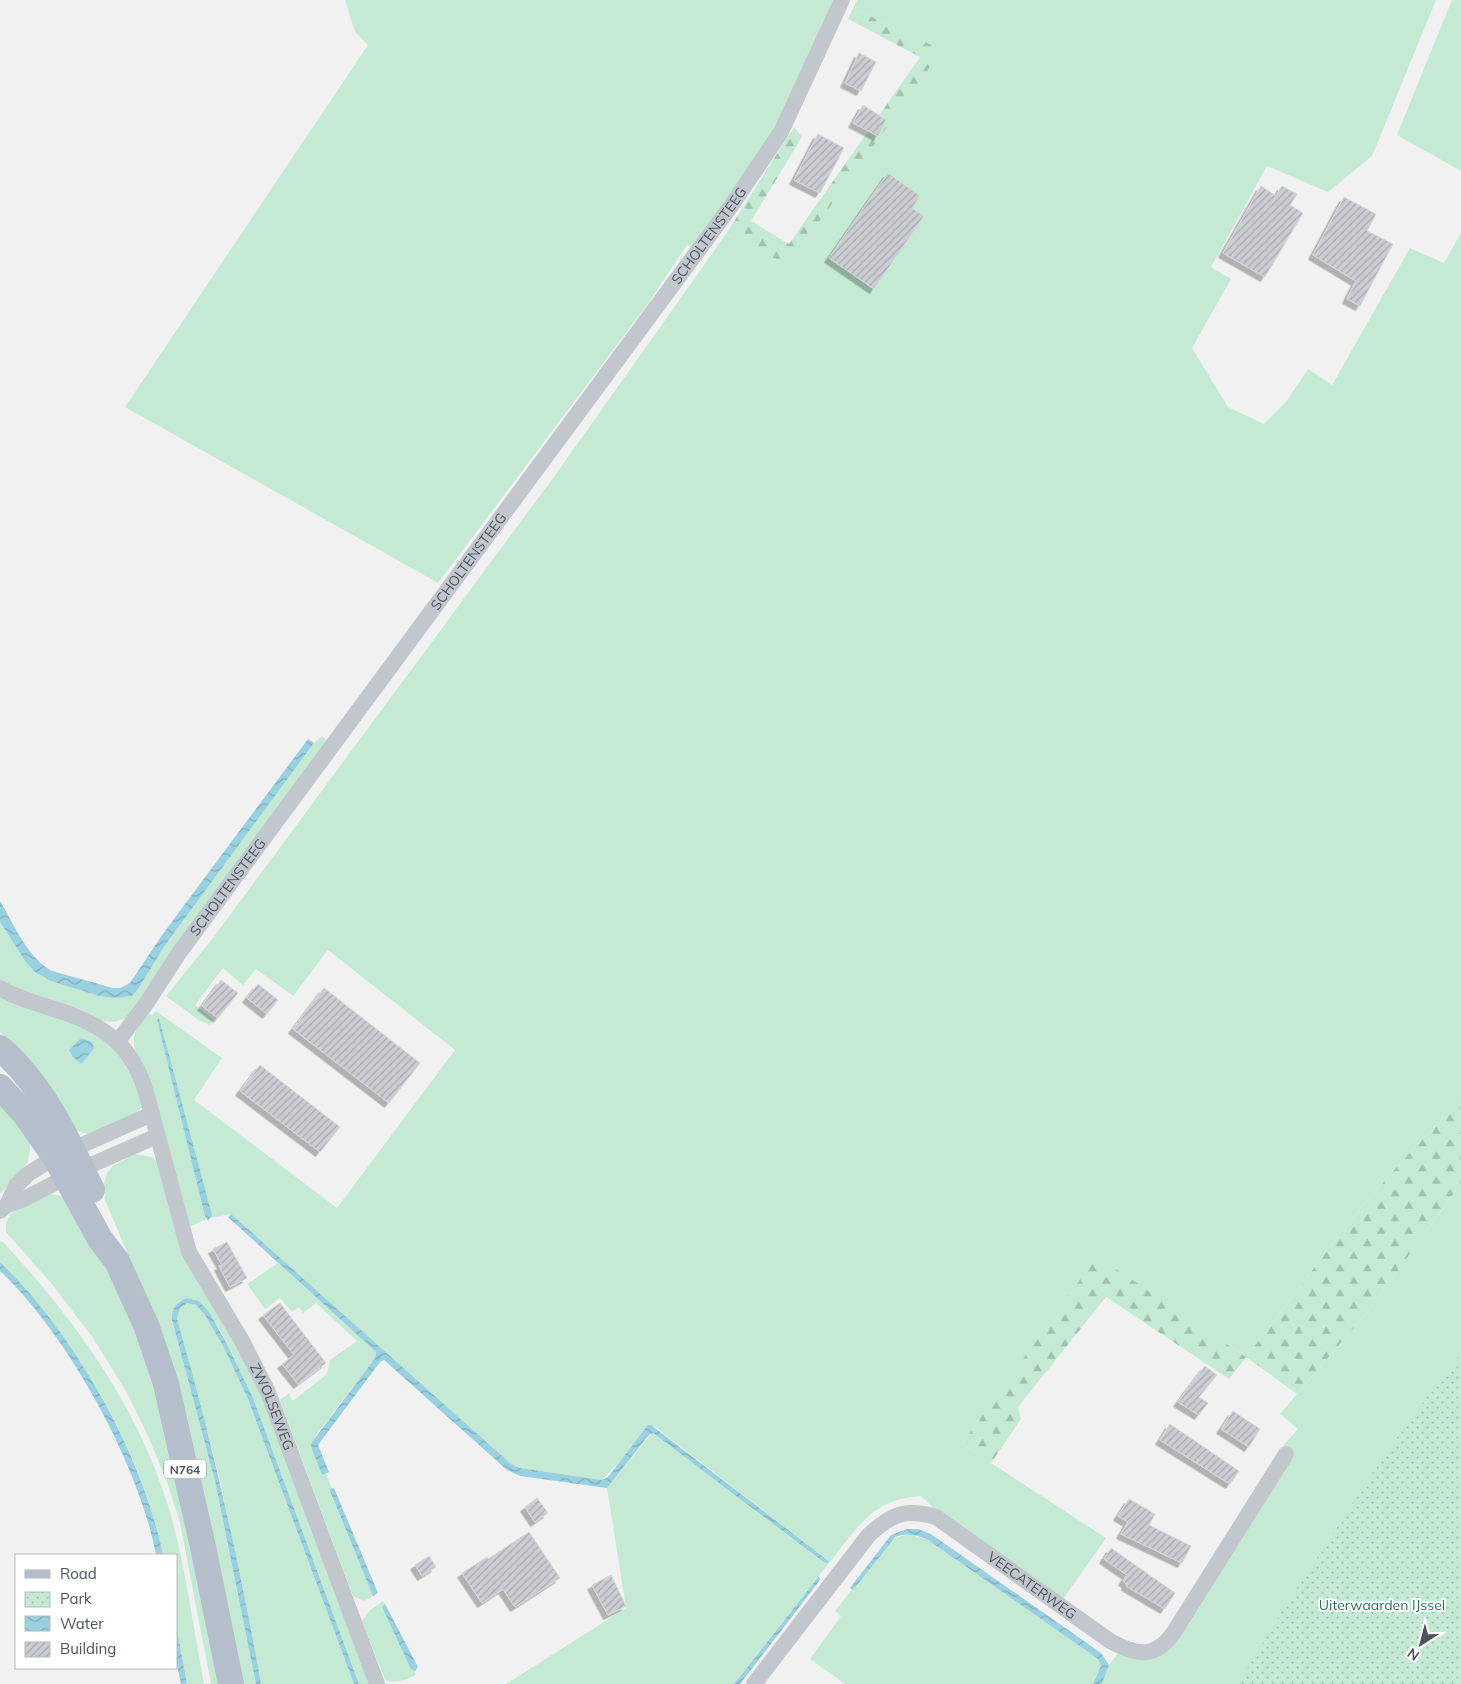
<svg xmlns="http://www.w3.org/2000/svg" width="1461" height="1684" font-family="Mulish,sans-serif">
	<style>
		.grass { fill: #c5ead4; fill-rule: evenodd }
		.forest { fill: url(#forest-firs) }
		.park { fill: url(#park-dots) }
		.water { fill: url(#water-waves) }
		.building { fill: url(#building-hatch); stroke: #d5d7db; filter: url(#shadow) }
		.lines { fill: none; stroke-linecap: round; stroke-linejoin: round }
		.minor { stroke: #c1c7cd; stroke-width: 16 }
		.primary { stroke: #b4bfcb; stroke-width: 26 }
		.labels { text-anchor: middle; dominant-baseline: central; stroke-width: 4; stroke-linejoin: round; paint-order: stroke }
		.shield { fill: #fff; stroke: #81878d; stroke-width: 1 }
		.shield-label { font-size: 12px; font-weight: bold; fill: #4b535c }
		.street-label { font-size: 14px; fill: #4b535c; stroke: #fff }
		.park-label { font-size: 14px; fill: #23754e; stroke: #fff }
	</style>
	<defs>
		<pattern id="forest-firs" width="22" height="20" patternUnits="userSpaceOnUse" patternTransform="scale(1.25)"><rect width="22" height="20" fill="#c5ead4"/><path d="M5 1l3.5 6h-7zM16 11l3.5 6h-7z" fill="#a2c0af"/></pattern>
		<pattern id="park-dots" width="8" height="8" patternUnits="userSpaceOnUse" patternTransform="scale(1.25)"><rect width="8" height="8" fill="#c5ead4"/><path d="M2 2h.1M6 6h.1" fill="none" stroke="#a2c0af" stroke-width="1.8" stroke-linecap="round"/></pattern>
		<pattern id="water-waves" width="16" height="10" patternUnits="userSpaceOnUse" patternTransform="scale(1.25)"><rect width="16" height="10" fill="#98d1e1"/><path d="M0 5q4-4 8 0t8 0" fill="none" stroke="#7eacba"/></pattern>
		<pattern id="building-hatch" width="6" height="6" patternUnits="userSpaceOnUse" patternTransform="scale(1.25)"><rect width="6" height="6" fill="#cbcdd2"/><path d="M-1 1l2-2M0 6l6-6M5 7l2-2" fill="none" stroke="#a7a9ae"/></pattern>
		<filter id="shadow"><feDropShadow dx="-4.5" dy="4.5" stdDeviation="0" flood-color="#0004"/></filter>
	</defs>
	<rect width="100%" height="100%" fill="#f2f1f1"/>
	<g class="grass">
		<path d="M345,0H836L778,121L746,177L693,248L687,245L649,302L438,583L125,407L368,45L355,32Z"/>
		<path d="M857,0H1436L1372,156L1328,192L1267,166L1211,267L1231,279L1192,348L1228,407L1264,424L1286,402L1308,369L1332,385L1410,248L1444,263L1461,233V1103C1378,1176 1314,1270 1246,1357L1097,1257L962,1444L1106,1538L1063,1599L938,1512L921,1496C872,1499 858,1527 830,1562L654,1426L602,1480L520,1468L511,1464L231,1214L211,1218L159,1018L157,1020L207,1219L191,1226L186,1223L138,1057C129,1039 136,1028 147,1012L152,1015L156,1011L222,1058L194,1100L337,1208L455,1050L328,950L293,996L256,969L243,985L223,968L195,1005L214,1020L210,1025L200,1021L166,996L213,938L556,474L726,234L788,264L941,50L853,8Z"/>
		<path d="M1452,0H1461V171L1397,135Z"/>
		<path d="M322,736L328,742L127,1018L114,1022L103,1021L79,1009L20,991L0,980V922L25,961L43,977L99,996L138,989L166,944L314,743Z"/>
		<path d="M0,996C46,1013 109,1024 132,1073C136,1083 139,1095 142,1106C137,1116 107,1132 94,1134C86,1135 77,1131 71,1127L10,1041L0,1032ZM93,1049L81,1064L70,1053Z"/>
		<path d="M0,1094L31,1140L28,1162L0,1194Z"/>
		<path d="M135,1154L152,1157L159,1164L218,1311L256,1381L371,1684H359L253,1398L222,1333L203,1305L180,1300L173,1309L172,1320L215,1481L256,1684H242L136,1273L105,1200L104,1184L107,1173L113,1166Z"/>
		<path d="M1461,1183V1684H1102L1109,1665L1119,1652L1150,1658L1291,1453L1283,1446L1298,1429L1280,1414L1374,1304Z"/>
		<path d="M48,1193L68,1198C84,1228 103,1258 117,1288C171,1414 193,1551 222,1684H211L180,1523L167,1482L149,1438L126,1391L93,1338L51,1283L6,1232C3,1208 30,1201 48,1193Z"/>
		<path d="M0,1241L4,1243C77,1322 139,1408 170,1512C186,1568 193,1627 204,1684H187L176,1624V1555H163C142,1452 76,1335 0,1262Z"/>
		<path d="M278,1263L376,1352L375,1358L316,1435L311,1447L322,1475L326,1473L332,1489L329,1490L373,1596L364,1601L353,1596L280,1400L289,1393L292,1400H294L327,1374L330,1360L357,1341L316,1303L303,1313L299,1307L292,1312L280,1298L265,1309L247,1284Z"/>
		<path d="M187,1303L196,1305L205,1315L223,1346L248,1399L354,1684H261L220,1480L177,1320L180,1308Z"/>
		<path d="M652,1433L829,1563L734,1684H506L626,1608L607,1488Z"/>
		<path d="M909,1534L928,1540L1098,1659L1101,1666L1093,1684H845L810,1659L841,1616L835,1611L892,1539Z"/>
		<path d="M383,1601L385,1604L382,1607L416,1675C405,1680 396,1684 385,1680L362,1621L369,1611Z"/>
	</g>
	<g class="forest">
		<path d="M853,8L942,50L788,265L726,234L794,127L802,137L751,221L789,244L920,57L848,19Z"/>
		<path d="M1461,1103V1183L1374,1304L1297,1394L1246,1357L1229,1379L1106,1297L1018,1407L1021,1419L991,1463L962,1444L1097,1256L1246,1357C1314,1270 1378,1176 1461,1103Z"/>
	</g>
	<path class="park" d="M1461,1354V1684H1239C1264,1637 1294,1593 1323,1549C1366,1482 1410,1415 1461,1354Z"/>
	<g class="water">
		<path d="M308,739L314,743L166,944L138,989L132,996L113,998L99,996L51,981L35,972L25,961L0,922V901C14,925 27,957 52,971L113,988H120L130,983L162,935Z"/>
		<path d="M159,1018L212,1215L208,1221L205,1216L157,1020Z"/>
		<path d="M81,1038L92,1042L94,1049L81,1064L72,1056L69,1050Z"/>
		<path d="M231,1214L511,1464L520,1468L602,1480L608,1477L648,1425H651L830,1562L825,1563L653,1433L649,1435L607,1488L520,1476L507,1470L384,1360L380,1362L318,1445L329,1472L322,1475L311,1447L312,1442L375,1358L376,1352L228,1217Z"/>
		<path d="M0,1262C75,1334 142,1453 163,1555H156C139,1464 68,1335 0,1271Z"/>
		<path d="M187,1298L199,1301L209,1312L227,1344L253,1398L359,1684H354L248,1399L223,1346L205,1315L196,1305L187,1303L180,1308L177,1319C212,1440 239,1561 261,1684H256L215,1481L172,1320C171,1309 176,1302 187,1298Z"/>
		<path d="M334,1488L378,1593L373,1596L329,1489Z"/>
		<path d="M907,1529H918L931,1534L1101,1653L1109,1665L1102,1684H1093L1101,1666L1098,1659L928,1540C917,1535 907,1532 895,1537L853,1590L850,1588L891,1535Z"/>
		<path d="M819,1576L820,1580L740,1684H734Z"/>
		<path d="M385,1604L418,1667L415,1671L411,1669L382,1607Z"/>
		<path d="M176,1624L187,1684H181L176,1661Z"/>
	</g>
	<g class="building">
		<path d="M859,53L876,62L861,91L845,83Z"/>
		<path d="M863,105L886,120L878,136L853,123Z"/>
		<path d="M818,134L844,148L820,193L794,180Z"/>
		<path d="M888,173L920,196L912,208L924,216L874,289L829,258Z"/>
		<path d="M1261,186L1276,196L1282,186L1297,194L1290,205L1303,213L1265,277L1223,253Z"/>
		<path d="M1344,197L1376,214L1367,231L1393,244L1360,306L1347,299L1356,281L1313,255Z"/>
		<path d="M221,980L238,993L218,1018L202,1006Z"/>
		<path d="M258,984L278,1000L267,1014L247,998Z"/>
		<path d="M324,988L420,1063L389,1103L293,1029Z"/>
		<path d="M260,1065L340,1127L320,1152L240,1091Z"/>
		<path d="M227,1242L247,1278L230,1287L219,1266L222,1265L213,1249Z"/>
		<path d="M280,1303L326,1363L298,1384L282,1364L294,1355L263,1315Z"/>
		<path d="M1205,1366L1217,1375L1199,1397L1208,1403L1199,1415L1178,1402Z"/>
		<path d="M1233,1411L1260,1429L1249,1447L1221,1429Z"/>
		<path d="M1170,1424L1239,1471L1230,1484L1160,1440Z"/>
		<path d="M537,1498L548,1513L535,1522L525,1507Z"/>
		<path d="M1129,1499L1155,1514L1149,1525L1191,1546L1182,1563L1121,1534L1128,1522L1118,1516Z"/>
		<path d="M529,1532L560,1578L515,1607L503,1589L482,1603L462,1573L487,1557L488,1559Z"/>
		<path d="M1111,1548L1175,1593L1165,1609L1126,1586L1127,1584L1123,1581L1127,1575L1104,1559Z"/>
		<path d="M429,1556L436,1567L422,1576L415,1565Z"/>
		<path d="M611,1575L626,1606L608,1615L592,1585Z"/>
	</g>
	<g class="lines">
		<g class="minor">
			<path id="s1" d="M0,988C17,998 35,1003 54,1009C103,1024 133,1044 147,1096L189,1252L241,1339L268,1392L377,1684"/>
			<path id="s2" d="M118,1041L146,1004L179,953L731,206L781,132L842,0"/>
			<path d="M7,1205L24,1199L82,1169L157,1136"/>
			<path d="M0,1211L7,1205L16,1186L28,1174L55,1157L152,1114"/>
			<path id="s3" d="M754,1684L868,1536C891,1514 905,1508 936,1517L1110,1641C1136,1655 1155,1660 1174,1632L1286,1454"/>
		</g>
		<g class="primary">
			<path d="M0,1048C43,1085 68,1140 92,1190"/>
			<path d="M0,1087L25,1114L55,1157L100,1239L117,1261L146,1325L166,1384L203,1547L231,1684"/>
		</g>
	</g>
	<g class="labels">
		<rect class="shield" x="164" y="1459.5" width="42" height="19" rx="4"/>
		<g class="shield-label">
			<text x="185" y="1469">N764</text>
		</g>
		<g class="street-label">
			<text stroke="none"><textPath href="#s2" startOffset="999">SCHOLTENSTEEG</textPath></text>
			<text stroke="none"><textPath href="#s2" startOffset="594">SCHOLTENSTEEG</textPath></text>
			<text stroke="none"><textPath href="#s2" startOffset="189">SCHOLTENSTEEG</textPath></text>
			<text stroke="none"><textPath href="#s1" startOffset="530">ZWOLSEWEG</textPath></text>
			<text stroke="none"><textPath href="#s3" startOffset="380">VEECATERWEG</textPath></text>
		</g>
		<g class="park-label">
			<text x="1382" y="1605">Uiterwaarden IJssel</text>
		</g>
	</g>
	<rect x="15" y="1554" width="162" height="115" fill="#ffffff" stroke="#b7babe"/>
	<rect x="25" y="1570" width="25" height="8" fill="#b4bfcb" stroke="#b7babe"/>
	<text x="60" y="1579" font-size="15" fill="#4b535c">Road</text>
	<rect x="25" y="1592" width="25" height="15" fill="url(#park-dots)" stroke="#b7babe"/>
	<text x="60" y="1604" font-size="15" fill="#4b535c">Park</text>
	<rect x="25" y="1616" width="25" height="15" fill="url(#water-waves)" stroke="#b7babe"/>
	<text x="60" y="1629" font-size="15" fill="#4b535c">Water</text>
	<rect x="25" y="1642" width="25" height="15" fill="url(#building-hatch)" stroke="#b7babe"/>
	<text x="60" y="1654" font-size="15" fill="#4b535c">Building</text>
	<g transform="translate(1421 1644) rotate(216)" stroke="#ffffff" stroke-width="4" paint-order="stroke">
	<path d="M0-4L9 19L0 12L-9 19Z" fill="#4b535c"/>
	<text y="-8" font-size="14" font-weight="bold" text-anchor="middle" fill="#4b535c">N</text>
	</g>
</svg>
